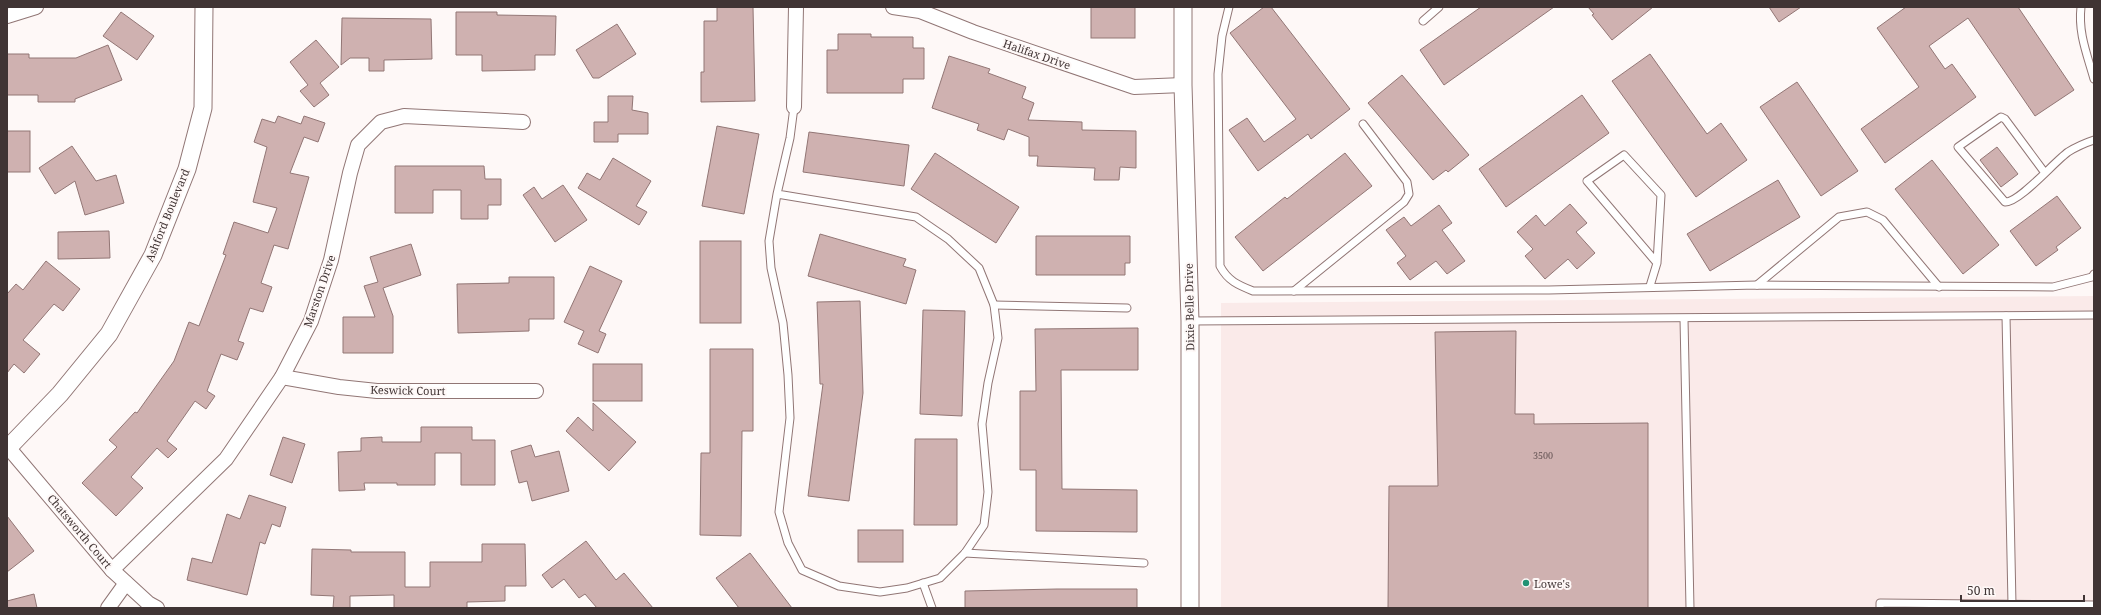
<svg xmlns="http://www.w3.org/2000/svg" width="2101" height="615" font-family="'Noto Serif',serif">
	<style>
		.built { fill: #faeae9 }
		.building { fill: #cfb1b0; stroke: #927675 }
		.lines { fill: none; stroke-linecap: round; stroke-linejoin: round }
		.service-casing { stroke: #917675; stroke-width: 9 }
		.minor-casing { stroke: #917675; stroke-width: 16 }
		.tertiary-casing { stroke: #917675; stroke-width: 19 }
		.service { stroke: #fff; stroke-width: 7 }
		.minor { stroke: #fff; stroke-width: 14 }
		.tertiary { stroke: #fff; stroke-width: 17 }
		.poi-dot { fill: #229274; stroke: #fef8f7; stroke-width: 1.5 }
		.labels { text-anchor: middle; dominant-baseline: central; stroke-width: 4; stroke-linejoin: round; paint-order: stroke }
		.number-label { font-size: 9px; fill: #645353 }
		.street-label { font-size: 11px; fill: #403434; stroke: #fef8f7 }
		.poi-label { font-size: 11px; fill: #403434; stroke: #fef8f7; text-anchor: start }
	</style>
	<rect width="100%" height="100%" fill="#fef8f7"/>
	<path class="built" d="M2094,296V608H1221V303Z"/>
	<g class="building">
		<path d="M717,7H753L755,101L701,102V72H704V21H717Z"/>
		<rect x="1091" y="7" width="44" height="31"/>
		<path d="M1264,7H1271L1350,109L1311,139L1308,134L1258,171L1229,130L1247,118L1264,142L1296,119L1230,33Z"/>
		<path d="M1481,7H1554L1444,85L1420,50Z"/>
		<path d="M1588,7H1653L1612,40L1592,15L1594,14Z"/>
		<path d="M1769,7H1801L1779,22Z"/>
		<path d="M1906,7H2018L2074,90L2035,116L1968,18L1929,46L1945,69L1952,64L1976,97L1885,163L1861,129L1919,87L1877,28Z"/>
		<path d="M121,12L154,36L137,60L103,36Z"/>
		<path d="M456,12H497V15L556,16L555,55H535V70L482,71V55H456Z"/>
		<path d="M342,18L431,19L432,59L384,60V71H369V58H350L341,65Z"/>
		<path d="M617,24L636,54L599,78H593L576,50Z"/>
		<path d="M838,34H871V37H913V48H924V79H903V93H827V50H838Z"/>
		<path d="M316,40L339,67L320,83L329,95L314,107L300,91L308,85L290,62Z"/>
		<path d="M108,45L122,80L75,99V102H38V95H7V54H29V58H76Z"/>
		<path d="M1650,54L1707,134L1721,123L1747,160L1696,197L1612,81Z"/>
		<path d="M949,56L990,69L988,73L1026,87L1022,98L1034,103L1028,120L1082,122V130L1136,131V168L1120,167L1119,180H1094L1095,168L1037,166L1038,156H1029V137L1008,129L1004,140L977,130L979,124L932,108Z"/>
		<path d="M1402,75L1469,155L1448,172L1446,170L1433,180L1368,103Z"/>
		<path d="M1797,82L1858,171L1821,196L1760,107Z"/>
		<path d="M1582,95L1609,133L1506,207L1479,169Z"/>
		<path d="M608,96H633L632,110L648,113V134H618V142H594V122H608Z"/>
		<path d="M278,116L301,124L304,116L325,123L318,142L304,137L290,173L309,177L288,249L274,245L261,283L272,287L263,312L250,308L238,341L244,343L237,360L221,354L207,391L215,396L206,409L195,401L167,441L177,449L168,458L157,448L131,477L143,488L116,516L82,483L117,447L109,440L135,412L137,413L174,361L189,322L199,326L226,255L223,254L234,222L268,233L277,208L253,202L267,147L254,142L262,119L275,123Z"/>
		<path d="M717,126L759,134L744,214L702,206Z"/>
		<rect x="7" y="131" width="23" height="41"/>
		<path d="M809,132L909,145L904,186L803,172Z"/>
		<path d="M72,146L96,181L116,175L124,203L85,215L75,181L55,194L39,168Z"/>
		<path d="M1997,147L2018,174L2001,187L1980,160Z"/>
		<path d="M935,153L1019,207L996,243L911,189Z"/>
		<path d="M1345,153L1372,186L1263,271L1235,237L1285,197L1287,199Z"/>
		<path d="M613,158L651,181L636,206L647,212L639,225L578,188L587,173L600,180Z"/>
		<path d="M1932,160L1999,245L1963,274L1895,189Z"/>
		<path d="M395,166H484L485,179H501V205H488V219H461V190H433V213H395Z"/>
		<path d="M1778,180L1800,217L1710,271L1687,234Z"/>
		<path d="M563,185L587,220L555,242L523,195L534,187L542,199Z"/>
		<path d="M2057,196L2081,228L2056,247L2058,250L2036,266L2010,231Z"/>
		<path d="M1570,204L1587,223L1576,232L1595,253L1577,269L1568,259L1545,279L1525,256L1533,249L1517,232L1536,215L1545,226Z"/>
		<path d="M1439,205L1452,223L1442,230L1465,261L1447,274L1436,261L1410,280L1397,263L1406,256L1386,230L1404,217L1411,226Z"/>
		<path d="M109,231L110,258L58,259V232Z"/>
		<path d="M820,234L906,259L903,266L916,270L906,304L808,276Z"/>
		<path d="M1036,236H1130V263H1125V275H1036Z"/>
		<rect x="700" y="241" width="41" height="82"/>
		<path d="M411,244L421,275L383,288L393,316V353H343V317H375L364,286L378,282L370,257Z"/>
		<path d="M46,261L80,289L63,311L54,304L23,340L40,354L24,373L14,364L7,373V294L16,284L23,290Z"/>
		<path d="M590,266L622,281L599,331L606,334L598,353L578,344L584,331L564,322Z"/>
		<path d="M509,277H554V319H529V331L458,333L457,284L509,283Z"/>
		<path d="M860,301L863,393L849,501L808,496L823,384H820L817,302Z"/>
		<path d="M923,310L965,311L962,416L920,414Z"/>
		<path d="M1138,328V370H1061L1062,489L1137,490V532L1036,531V470H1020V391H1036L1035,329Z"/>
		<path d="M1516,331L1515,414H1534V424L1648,423V608H1388L1389,486H1438L1435,332Z"/>
		<path d="M710,349H753V431H742L741,536L700,535L701,453H710Z"/>
		<rect x="593" y="364" width="49" height="37"/>
		<path d="M593,403L636,442L609,471L566,431L578,417L593,431Z"/>
		<path d="M421,427H472V440H495V485H461V453H435V485H397V483H364L365,490L339,491L338,452L361,451V438L382,437V442H421Z"/>
		<path d="M283,437L305,444L292,483L270,475Z"/>
		<path d="M915,439H957V525H914Z"/>
		<path d="M531,445L535,457L559,451L569,491L532,501L527,481L519,483L511,451Z"/>
		<path d="M249,495L286,507L280,527L272,524L265,544L260,542L247,595L187,580L192,558L212,563L227,514L240,519Z"/>
		<path d="M7,516L34,551L7,572Z"/>
		<rect x="858" y="530" width="45" height="32"/>
		<path d="M586,541L616,580L624,573L653,608H597L585,594L579,598L564,579L552,588L542,575Z"/>
		<path d="M482,544H525L526,586H505V601L467,602V608H394V595L350,596V608H333L334,596L311,595L312,549L351,550V552H405V587H430V562H482Z"/>
		<path d="M750,553L792,608H739L716,578Z"/>
		<path d="M1057,589H1137V608H965V591Z"/>
		<path d="M34,594L37,608H7V601Z"/>
	</g>
	<g class="lines">
		<g class="service-casing">
			<g id="service">
				<path d="M1229,7L1222,36L1218,74L1220,266C1228,281 1238,285 1253,291L1549,290L1757,285L2053,287L2092,277L2094,274"/>
				<path d="M2081,7C2078,33 2087,54 2094,79"/>
				<path d="M1423,21L1439,7"/>
				<path d="M2045,173L2005,119L2001,117L1958,147L2005,202C2019,203 2054,162 2068,152C2076,147 2085,143 2094,140"/>
				<path d="M777,194L769,241L771,268L783,323L788,375L790,418L779,512L788,543L802,570L839,586L880,592L907,588L940,578L965,553L984,525L988,492L982,424L988,383L998,338L994,305L979,268L948,239L916,217L777,194L790,138L794,107"/>
				<path d="M1757,285L1839,217L1867,212L1883,220L1939,287"/>
				<path d="M1650,286L1657,263L1587,181L1624,155L1661,195L1657,263"/>
				<path d="M1294,291L1404,202L1409,194L1407,182L1363,124"/>
				<path d="M994,305L1127,308"/>
				<path d="M2006,316L2012,604"/>
				<path d="M1684,319L1690,608"/>
				<path d="M1191,321L2094,315"/>
				<path d="M965,553L1144,563"/>
				<path d="M923,583L932,608"/>
				<path d="M1880,608V603L2094,605"/>
			</g>
		</g>
		<g class="minor-casing">
			<g id="minor">
				<path d="M893,7L920,11L973,32L1134,87L1183,85"/>
				<path d="M7,16L36,7"/>
				<path d="M794,107L796,7"/>
				<path d="M282,377L339,387L377,391H536"/>
				<path d="M7,446L112,570L148,603L157,608"/>
				<path d="M112,570L226,459L282,377L311,321L331,260L350,173L358,145L381,122L404,116L523,122"/>
				<path d="M108,608L126,583"/>
			</g>
		</g>
		<g class="tertiary-casing">
			<g id="tertiary">
				<path d="M1183,7V85L1190,321V608"/>
				<path d="M7,449L60,394L109,334L153,255L187,169L203,108L204,7"/>
			</g>
		</g>
		<use href="#service" class="service"/>
		<use href="#minor" class="minor"/>
		<use href="#tertiary" class="tertiary"/>
	</g>
	<circle class="poi-dot" cx="1526" cy="583" r="4"/>
	<g class="labels">
		<g class="number-label">
			<text x="1543" y="455">3500</text>
		</g>
		<g class="street-label">
			<text transform="translate(1037 54) rotate(19)">Halifax Drive</text>
			<text transform="translate(167 215) rotate(-68)">Ashford Boulevard</text>
			<text transform="translate(319 291) rotate(-71)">Marston Drive</text>
			<text transform="translate(1189 307) rotate(-91)">Dixie Belle Drive</text>
			<text transform="translate(408 390) rotate(1)">Keswick Court</text>
			<text transform="translate(80 531) rotate(50)">Chatsworth Court</text>
		</g>
		<g class="poi-label">
			<text x="1534" y="583">Lowe's</text>
		</g>
	</g>
	<rect width="2101" height="615" fill="none" stroke="#403434" stroke-width="16"/>
	<path d="M1961 595v6h123v-6" fill="none" stroke="#403434" stroke-width="2"/>
	<text x="1967" y="595" font-size="12" fill="#403434" stroke="#fef8f7" stroke-width="3" paint-order="stroke">50 m</text>
</svg>
